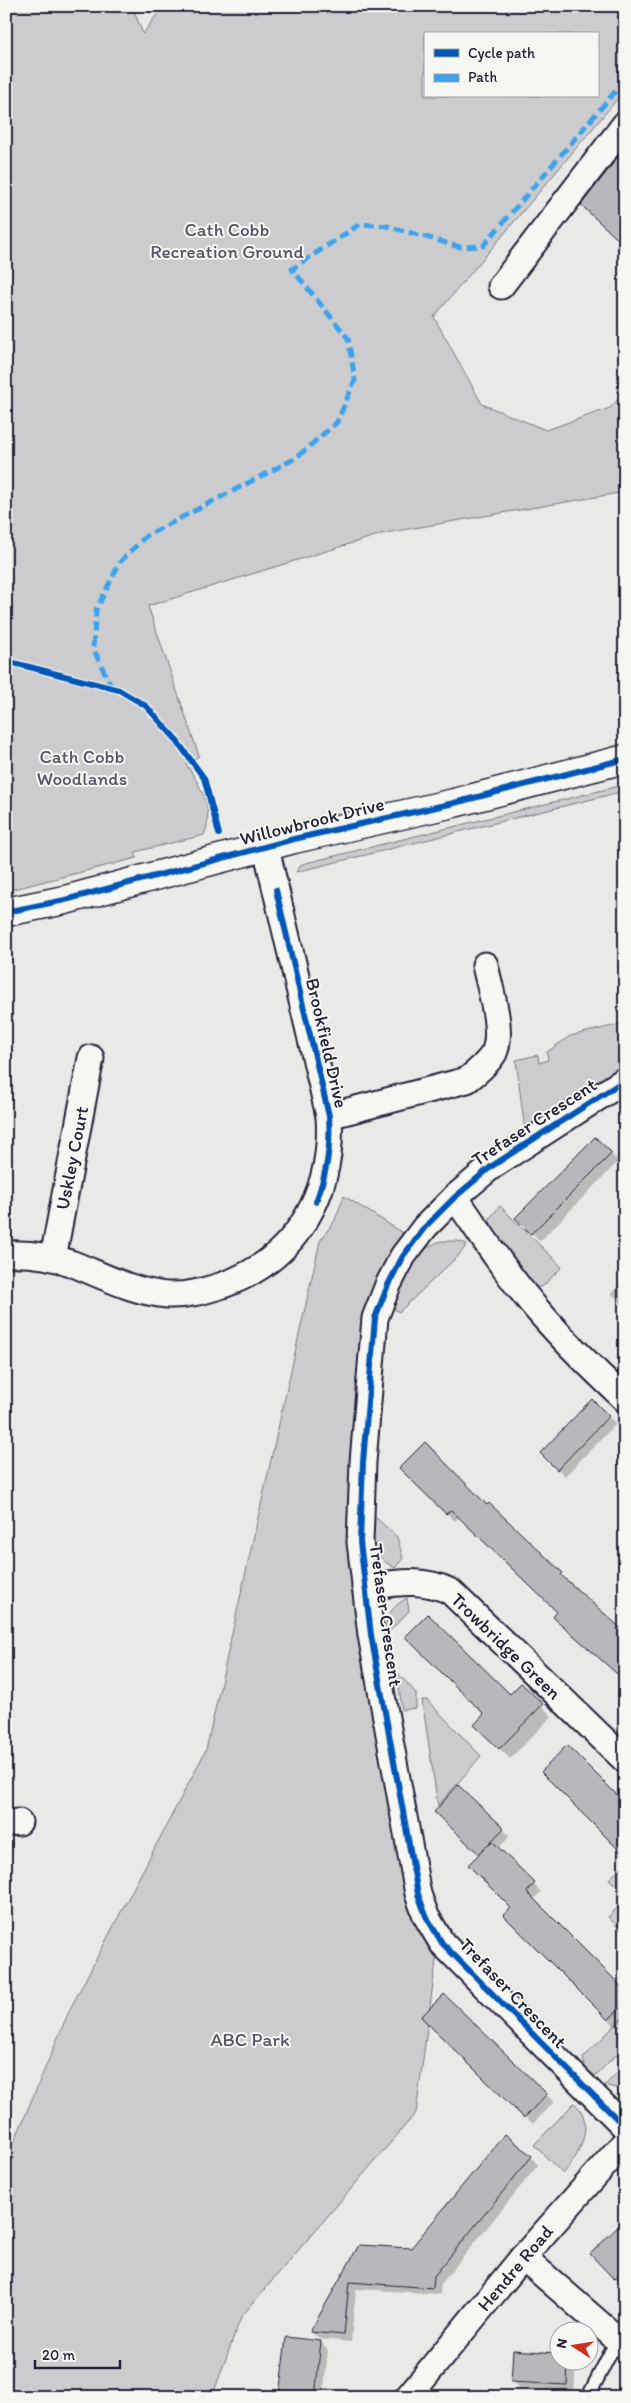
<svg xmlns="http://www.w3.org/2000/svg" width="631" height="2403" font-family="Itim,sans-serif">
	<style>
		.green { fill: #ccccce; stroke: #777784; fill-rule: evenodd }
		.shadow { fill: #0003 }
		.building { fill: #b8b8bc; stroke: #22223b }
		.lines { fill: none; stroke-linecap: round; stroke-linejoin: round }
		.lane-casing { stroke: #22223b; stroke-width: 16 }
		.street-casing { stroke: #22223b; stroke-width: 29 }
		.secondary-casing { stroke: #22223b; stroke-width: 31 }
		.path { stroke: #22223b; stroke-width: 3; stroke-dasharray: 1 4; stroke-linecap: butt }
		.lane { stroke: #f6f6f2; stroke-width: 12 }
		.street { stroke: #f6f6f2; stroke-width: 25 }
		.secondary { stroke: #f6f6f2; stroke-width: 28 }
		.quiet { stroke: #3ea2ec; stroke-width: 5; stroke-dasharray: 10 5; stroke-linecap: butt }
		.cycleway-casing { stroke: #f6f6f2; stroke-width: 9 }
		.cycleway { stroke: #0057b8; stroke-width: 6 }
		.labels { text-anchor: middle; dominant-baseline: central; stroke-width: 4; stroke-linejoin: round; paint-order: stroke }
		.park-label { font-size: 19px; fill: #555567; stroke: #f6f6f2 }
		.street-label { font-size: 19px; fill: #22223b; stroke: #f6f6f2 }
	</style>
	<rect width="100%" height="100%" fill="#e9e9e7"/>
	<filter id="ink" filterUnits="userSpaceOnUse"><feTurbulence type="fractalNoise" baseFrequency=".02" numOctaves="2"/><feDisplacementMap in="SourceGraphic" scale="10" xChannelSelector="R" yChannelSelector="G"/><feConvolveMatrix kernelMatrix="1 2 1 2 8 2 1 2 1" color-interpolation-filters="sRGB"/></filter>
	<g filter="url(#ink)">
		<g class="green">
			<path d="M6,6H132L143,34L163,6H625V90L434,317L482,404L546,430L610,408L625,392V492L385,533L148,606L199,756L186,764C200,785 215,810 204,835L135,852L137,858L6,891ZM425,34H597V96H425Z"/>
			<path d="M619,786L625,791L296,872L302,864Z"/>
			<path d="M625,1023V1064L525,1131L516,1060L538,1055L539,1063L548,1060L547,1052L570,1036Z"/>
			<path d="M344,1196L403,1233L391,1253L353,1579L401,1870L415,1916L437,1953L416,2113L241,2317L212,2397H6V2161L70,2009L206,1750L320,1241L335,1220Z"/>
			<path d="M500,1206L562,1267L542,1287H535L496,1235L489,1219Z"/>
			<path d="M441,1241H458L467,1244L460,1254L399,1312L391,1307C399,1282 414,1250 441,1241Z"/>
			<path d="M372,1514L397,1537L403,1558L395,1568C369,1554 371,1541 372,1514Z"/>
			<path d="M407,1598L409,1611L385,1636C385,1617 390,1608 407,1598Z"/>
			<path d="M397,1672L416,1693V1708L402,1710Z"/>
			<path d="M422,1700H427L481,1756L438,1806Z"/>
			<path d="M625,1864V1934L608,1917L624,1901L620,1896L622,1892L609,1879Z"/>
			<path d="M625,2015V2046L595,2076L586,2069L583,2058Z"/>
			<path d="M625,2065V2091L605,2085Z"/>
			<path d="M574,2103C597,2121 579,2157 563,2174L534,2145Z"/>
		</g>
		<g class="shadow">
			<path d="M595,1138L616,1159L625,1150V1166L619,1161L540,1241L517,1218Z"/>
			<path d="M625,1279V1307L611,1293Z"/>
			<path d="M592,1401L616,1424L565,1476L541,1453Z"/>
			<path d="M401,1468L487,1506L625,1634L559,1612L460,1516L455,1521Z"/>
			<path d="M521,1685L552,1716L510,1759L476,1725Z"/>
			<path d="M443,1819L503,1829L510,1836L498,1849L541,1892L533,1900L625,1991V2018L616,2027L505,1915L513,1908L481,1854Z"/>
			<path d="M444,1996L554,2102L533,2124L423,2017Z"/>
			<path d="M531,2157L538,2165L441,2284L440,2294L356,2289L351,2342L319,2339L311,2332L360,2246L411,2249Z"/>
			<path d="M625,2222V2283L622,2285L591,2254Z"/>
			<path d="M321,2342L328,2350L323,2397H280Z"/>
			<path d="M514,2351L558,2354V2360H574L576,2362L574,2392L519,2389L512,2381Z"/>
		</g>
		<g class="building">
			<path d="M625,148V246L581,205Z"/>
			<path d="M595,1137L612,1153L531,1234L515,1218Z"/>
			<path d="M592,1399L609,1416L557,1470L540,1453Z"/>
			<path d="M425,1442L487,1505L489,1503L563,1573L561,1575L625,1632V1681L553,1617L557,1612L451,1510L446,1514L399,1468Z"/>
			<path d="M428,1614L510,1694L521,1683L543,1704L499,1749L474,1725L484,1714L405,1637Z"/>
			<path d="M567,1745L625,1803V1856L541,1772Z"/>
			<path d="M458,1785L504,1828L479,1854L434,1812Z"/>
			<path d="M492,1841L535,1883L527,1892L625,1990V2004L608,2020L503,1915L511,1908L468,1865Z"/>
			<path d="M444,1994L547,2094L524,2118L421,2017Z"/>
			<path d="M505,2134L532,2156L434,2276L433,2288L349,2282L344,2335L310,2332L359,2245L411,2248Z"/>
			<path d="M625,2220V2268L614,2279L590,2254Z"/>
			<path d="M286,2337L321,2341L315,2397H279Z"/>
			<path d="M513,2350L558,2353V2360H568L567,2385L511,2382Z"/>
		</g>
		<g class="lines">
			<g class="lane-casing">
				<path id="lane" d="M588,2397L617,2340"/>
			</g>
			<g class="street-casing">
				<g id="street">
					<path d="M501,286L625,124"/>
					<path d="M625,1080L492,1166L455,1197L425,1227L403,1256L388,1285L375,1318L363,1462L360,1542L371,1635L418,1894L426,1916L442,1943L625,2127"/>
					<path d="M329,1116L467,1080C476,1073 488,1063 494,1053C504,1031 490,989 485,965"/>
					<path d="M455,1197C483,1237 509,1278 541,1314C567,1344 596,1372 625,1399"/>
					<path d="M6,1254C29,1253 52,1256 73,1264C104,1276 133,1292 167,1295C187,1296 204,1291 223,1285C297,1259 334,1192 329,1116L266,848"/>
					<path d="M53,1258L91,1058"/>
					<path d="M365,1587C394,1583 424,1577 451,1592L625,1760"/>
					<path d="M6,1823L19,1822"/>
					<path d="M523,2257L625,2346"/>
					<path d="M408,2397L523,2257L625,2142"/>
				</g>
			</g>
			<g class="secondary-casing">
				<path id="secondary" d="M6,912L65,900L294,839L454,803L625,759"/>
			</g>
			<path class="path" d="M6,661L119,690L146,706L174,737L204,778L218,830"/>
			<use href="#lane" class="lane"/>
			<use href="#street" class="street"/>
			<use href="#secondary" class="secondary"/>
			<path class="quiet" d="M112,688L93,648L96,610L120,562L146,536L296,458L337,422L355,380L348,338L292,269L360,224L387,226L460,247L483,246L625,80"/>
			<g class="cycleway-casing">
				<g id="cycleway">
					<path d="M6,661L119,690L146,706L174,737L204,778L219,834"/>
					<path d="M276,890L329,1116C331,1149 327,1171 316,1202"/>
					<path d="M6,912L65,900L294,839L454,803L625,759"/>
					<path d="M625,1080L492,1166L455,1197L425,1227L403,1256L388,1285L375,1318L363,1462L360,1542L371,1635L418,1894L426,1916L442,1943L625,2127"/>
				</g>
			</g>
			<use href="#cycleway" class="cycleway"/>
		</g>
	</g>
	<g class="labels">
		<g class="park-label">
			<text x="227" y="229">Cath Cobb<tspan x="227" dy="22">Recreation Ground</tspan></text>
			<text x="82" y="756">Cath Cobb<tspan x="82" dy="22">Woodlands</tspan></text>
			<text x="250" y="2039">ABC Park</text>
		</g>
		<g class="street-label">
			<text transform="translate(312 821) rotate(-14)">Willowbrook Drive</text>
			<text transform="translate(327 1043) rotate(77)">Brookfield Drive</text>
			<text transform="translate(534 1122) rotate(-33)">Trefaser Crescent</text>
			<text transform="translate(72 1158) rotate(-79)">Uskley Court</text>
			<text transform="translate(386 1615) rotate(82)">Trefaser Crescent</text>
			<text transform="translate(506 1646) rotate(44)">Trowbridge Green</text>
			<text transform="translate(513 1993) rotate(46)">Trefaser Crescent</text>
			<text transform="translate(515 2268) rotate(-50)">Hendre Road</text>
		</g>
	</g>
	<rect width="631" height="2403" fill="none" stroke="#f6f6f2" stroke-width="25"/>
	<rect x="12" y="12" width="606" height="2378" fill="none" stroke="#22223b" stroke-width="2" filter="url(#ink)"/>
	<rect x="424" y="32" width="175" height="65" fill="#f6f6f2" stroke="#a1a1a9"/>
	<rect x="434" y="49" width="25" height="8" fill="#0057b8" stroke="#a1a1a9"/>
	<text x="468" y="58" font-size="15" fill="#22223b">Cycle path</text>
	<rect x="434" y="74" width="25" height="8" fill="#3ea2ec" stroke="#a1a1a9"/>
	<text x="468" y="82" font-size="15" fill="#22223b">Path</text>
	<g transform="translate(574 2346) rotate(282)"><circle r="24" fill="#f6f6f2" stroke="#a1a1a9"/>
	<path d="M0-4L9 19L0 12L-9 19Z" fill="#c8321e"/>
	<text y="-8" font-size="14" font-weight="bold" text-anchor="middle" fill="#22223b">N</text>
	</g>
	<path d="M35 2360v8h85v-8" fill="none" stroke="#22223b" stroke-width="2.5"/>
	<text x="42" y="2360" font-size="15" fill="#22223b" stroke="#f6f6f2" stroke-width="4" paint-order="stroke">20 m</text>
</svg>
